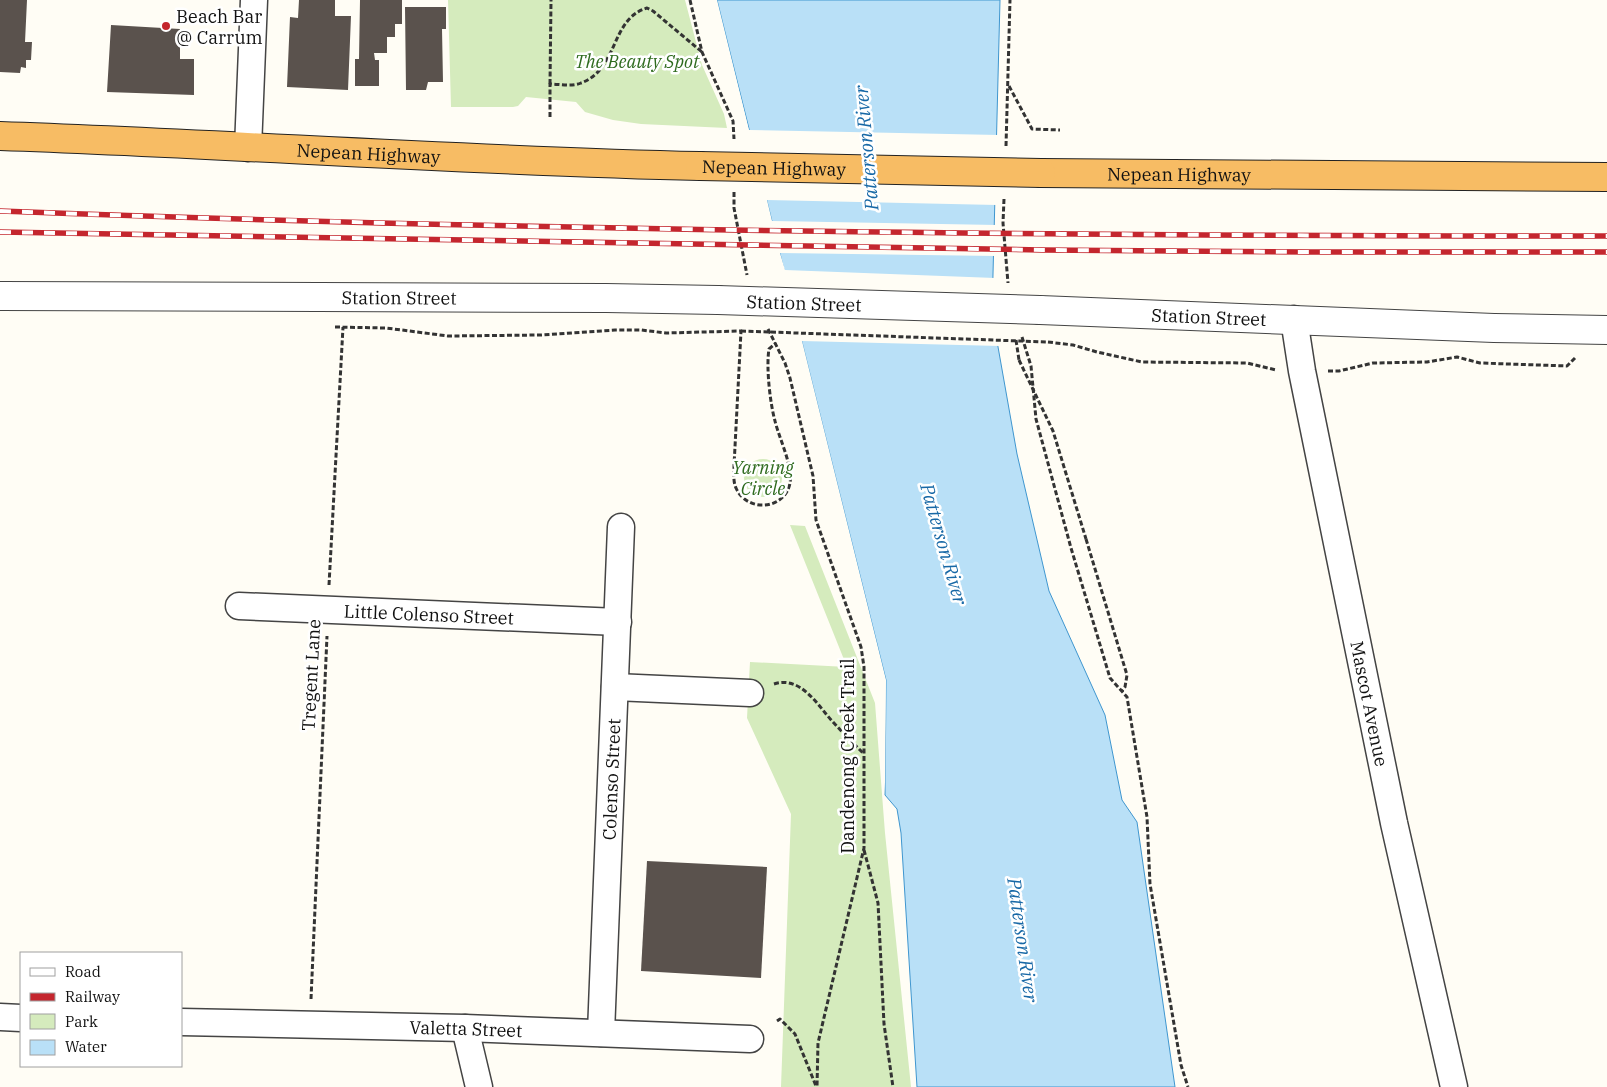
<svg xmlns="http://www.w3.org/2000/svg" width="1607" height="1087" font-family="'IBM Plex Serif',serif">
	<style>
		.green { fill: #d5ebbd }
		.water { fill: #b9e0f7; stroke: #3f96cf }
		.pier { fill: #fffdf5 }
		.building { fill: #5a524d }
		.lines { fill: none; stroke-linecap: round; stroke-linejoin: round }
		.minor-casing { stroke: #444; stroke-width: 29 }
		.tertiary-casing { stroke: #444; stroke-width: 30 }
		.trunk-casing { stroke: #222; stroke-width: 30 }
		.path { stroke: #333; stroke-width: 3; stroke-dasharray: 5 2.5; stroke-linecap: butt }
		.minor { stroke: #fff; stroke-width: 26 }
		.tertiary { stroke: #fff; stroke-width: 28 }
		.trunk { stroke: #f7bc64; stroke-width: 28 }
		.rail-casing { stroke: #c4262e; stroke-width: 5.5 }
		.rail { stroke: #fff; stroke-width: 4; stroke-dasharray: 11; stroke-linecap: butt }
		.tertiary-bridge-casing { stroke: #444; stroke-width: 30; stroke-linecap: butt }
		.trunk-bridge-casing { stroke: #222; stroke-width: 30; stroke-linecap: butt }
		.path-bridge { stroke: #333; stroke-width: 3; stroke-dasharray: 5 2.5; stroke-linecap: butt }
		.tertiary-bridge { stroke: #fff; stroke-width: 28 }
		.trunk-bridge { stroke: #f7bc64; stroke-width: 28 }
		.poi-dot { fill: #c4262e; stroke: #fff; stroke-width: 2 }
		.labels { text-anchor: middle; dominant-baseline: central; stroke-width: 5; stroke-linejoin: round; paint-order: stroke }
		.poi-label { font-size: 18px; fill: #111; stroke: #fff; text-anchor: start }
		.park-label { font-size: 18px; font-style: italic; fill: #2f6b1f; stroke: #fff }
		.street-label { font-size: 18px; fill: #111; stroke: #fff }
		.water-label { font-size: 19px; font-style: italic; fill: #1768a6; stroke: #fff }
	</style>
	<rect width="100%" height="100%" fill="#fffdf5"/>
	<g class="green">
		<path d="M448,0H685L702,65L724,114L727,128L641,124L613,120L585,112L576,102L526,97L518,106L513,107H451Z"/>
		<circle cx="763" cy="478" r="19"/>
		<path d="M790,525L805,526L875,703L885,833L911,1087H781L791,814L747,718L750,662L847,667Z"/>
	</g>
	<path class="water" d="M717,0H1000L992,313L1017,454L1049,591L1105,715L1122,800L1137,822L1175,1087H917L901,833L897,809L885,795L886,680Z"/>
	<path class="pier" d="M715,0H717L749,130L999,135L997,205L767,200L772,221L997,225L996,256L780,253L785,270L995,278L994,313L1000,346L802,341L886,680L885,795L883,769L884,680Z"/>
	<g class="building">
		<path d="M0,0H27L25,42H32L31,60H26V68L21,67L20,73L0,72Z"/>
		<path d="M299,0H335V16H351L348,90L287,87L290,17L298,18Z"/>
		<path d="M360,0H402V24H395V37H387V53H374L375,60H379V86H355V59H359Z"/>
		<path d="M405,7H446V29H442L443,82H428L426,90H406Z"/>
		<path d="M111,25L180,29V59H194V95L107,92Z"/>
		<path d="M647,861L767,867L761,978L641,971Z"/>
	</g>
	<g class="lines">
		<g class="minor-casing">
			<g id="minor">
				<path d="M248,148L254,0"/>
				<path id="s1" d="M1294,319L1302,371L1394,823L1454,1087"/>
				<path id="s2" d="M239,606L618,622"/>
				<path d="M615,687L750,693"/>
				<path d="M0,1017L21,1018"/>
				<path id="s3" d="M181,1022L465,1028L750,1039"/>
				<path d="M465,1028L479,1087"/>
				<path id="s4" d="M601,1033L621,527"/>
			</g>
		</g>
		<g class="tertiary-casing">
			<g id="tertiary">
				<path id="s5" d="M0,296L606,298L718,300"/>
				<path id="s6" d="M1040,310L1494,328L1607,330"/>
			</g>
		</g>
		<g class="trunk-casing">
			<g id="trunk">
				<path id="s7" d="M0,136C233,144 466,161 700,166"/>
				<path id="s8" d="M1041,173L1607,177"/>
			</g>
		</g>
		<g class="path">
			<path d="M690,0L702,52L733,121L734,139"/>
			<path d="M550,84L551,0"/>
			<path d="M1009,86L1032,129L1060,130"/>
			<path d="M550,117V84C559,84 572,87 581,83C619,69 610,19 647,8L653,11L702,52"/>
			<path d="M1006,146L1010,0"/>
			<path d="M734,192V208L747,275"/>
			<path d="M1004,199L1003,223L1008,283"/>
			<path d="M335,327L386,328L448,336L541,335L615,330H641L666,333L741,331L734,466C734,473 733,482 736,488C747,513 785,510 790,483C793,466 779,438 775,421C770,403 766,367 769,349L776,343"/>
			<path d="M768,329L785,363L790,378L813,476L816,520L861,647L864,667V848L818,1043L817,1087"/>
			<path d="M1022,337L1031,366L1036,419L1071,548L1110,678L1127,697L1147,817L1150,884L1181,1065L1188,1087"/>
			<path d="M1016,340L1019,360"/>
			<path d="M1048,342L1073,345L1097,352L1142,362L1247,363L1276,370"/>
			<path d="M1328,371H1339L1373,363L1427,362L1457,357L1480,363L1567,366L1575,358"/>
			<path d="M766,471L788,463"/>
			<path d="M1086,539L1127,675L1125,687L1122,691"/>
			<path d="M329,585L343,327"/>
			<path d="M774,684C801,675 818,706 833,722C843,733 853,743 863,753"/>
			<path d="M864,850L878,903L884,1024L893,1087"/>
			<path d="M311,999L327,636"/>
			<path d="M777,1021L780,1019L795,1034L816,1086"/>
		</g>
		<use href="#minor" class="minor"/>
		<use href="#tertiary" class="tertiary"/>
		<use href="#trunk" class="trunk"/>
		<g class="rail-casing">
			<g id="rail">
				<path d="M0,211C535,231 1071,236 1607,236"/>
				<path d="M0,232L1042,250L1308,252H1607"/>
			</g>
		</g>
		<use href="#rail" class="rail"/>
		<g class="tertiary-bridge-casing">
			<g id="tertiary-bridge">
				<path id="s9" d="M718,300L1040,310"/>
			</g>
		</g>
		<g class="trunk-bridge-casing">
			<g id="trunk-bridge">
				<path id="s10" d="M700,166L1041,173"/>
			</g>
		</g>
		<g class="path-bridge">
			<path d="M741,331L1048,342"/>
			<path d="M1019,360L1053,431L1086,539"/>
		</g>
		<use href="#tertiary-bridge" class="tertiary-bridge"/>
		<use href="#trunk-bridge" class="trunk-bridge"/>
	</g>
	<circle class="poi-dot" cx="166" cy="26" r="5"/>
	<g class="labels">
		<g class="poi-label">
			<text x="176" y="16">Beach Bar<tspan x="176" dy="21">@ Carrum</tspan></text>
		</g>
		<g class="park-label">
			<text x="637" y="61">The Beauty Spot</text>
			<text x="763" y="467">Yarning<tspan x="763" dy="21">Circle</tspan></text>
		</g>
		<g class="street-label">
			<text stroke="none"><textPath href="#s7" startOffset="369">Nepean Highway</textPath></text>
			<text stroke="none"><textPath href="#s10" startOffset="74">Nepean Highway</textPath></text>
			<text stroke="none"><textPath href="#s8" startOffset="138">Nepean Highway</textPath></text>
			<text stroke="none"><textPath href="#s5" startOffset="399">Station Street</textPath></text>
			<text stroke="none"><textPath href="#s9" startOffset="86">Station Street</textPath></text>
			<text stroke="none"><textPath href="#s6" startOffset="169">Station Street</textPath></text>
			<text stroke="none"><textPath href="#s2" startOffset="190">Little Colenso Street</textPath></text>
			<text transform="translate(311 675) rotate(-87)">Tregent Lane</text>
			<text stroke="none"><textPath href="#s1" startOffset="392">Mascot Avenue</textPath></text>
			<text transform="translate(847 756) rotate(-90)">Dandenong Creek Trail</text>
			<text stroke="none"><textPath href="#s4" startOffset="254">Colenso Street</textPath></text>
			<text stroke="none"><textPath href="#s3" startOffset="285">Valetta Street</textPath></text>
		</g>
		<g class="water-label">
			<text transform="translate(866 148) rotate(-95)">Patterson River</text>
			<text transform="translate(944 544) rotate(74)">Patterson River</text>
			<text transform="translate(1023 940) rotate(82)">Patterson River</text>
		</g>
	</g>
	<rect x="20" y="952" width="162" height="115" fill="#ffffff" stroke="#a0a0a0"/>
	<rect x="30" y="968" width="25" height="8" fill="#ffffff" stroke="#a0a0a0"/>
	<text x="65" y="977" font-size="15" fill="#111111">Road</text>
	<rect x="30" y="993" width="25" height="8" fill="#c4262e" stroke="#a0a0a0"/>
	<text x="65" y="1002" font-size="15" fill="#111111">Railway</text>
	<rect x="30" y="1014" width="25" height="15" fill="#d5ebbd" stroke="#a0a0a0"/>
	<text x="65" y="1027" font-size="15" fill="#111111">Park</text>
	<rect x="30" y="1040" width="25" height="15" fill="#b9e0f7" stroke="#a0a0a0"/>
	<text x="65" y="1052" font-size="15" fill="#111111">Water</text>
</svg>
